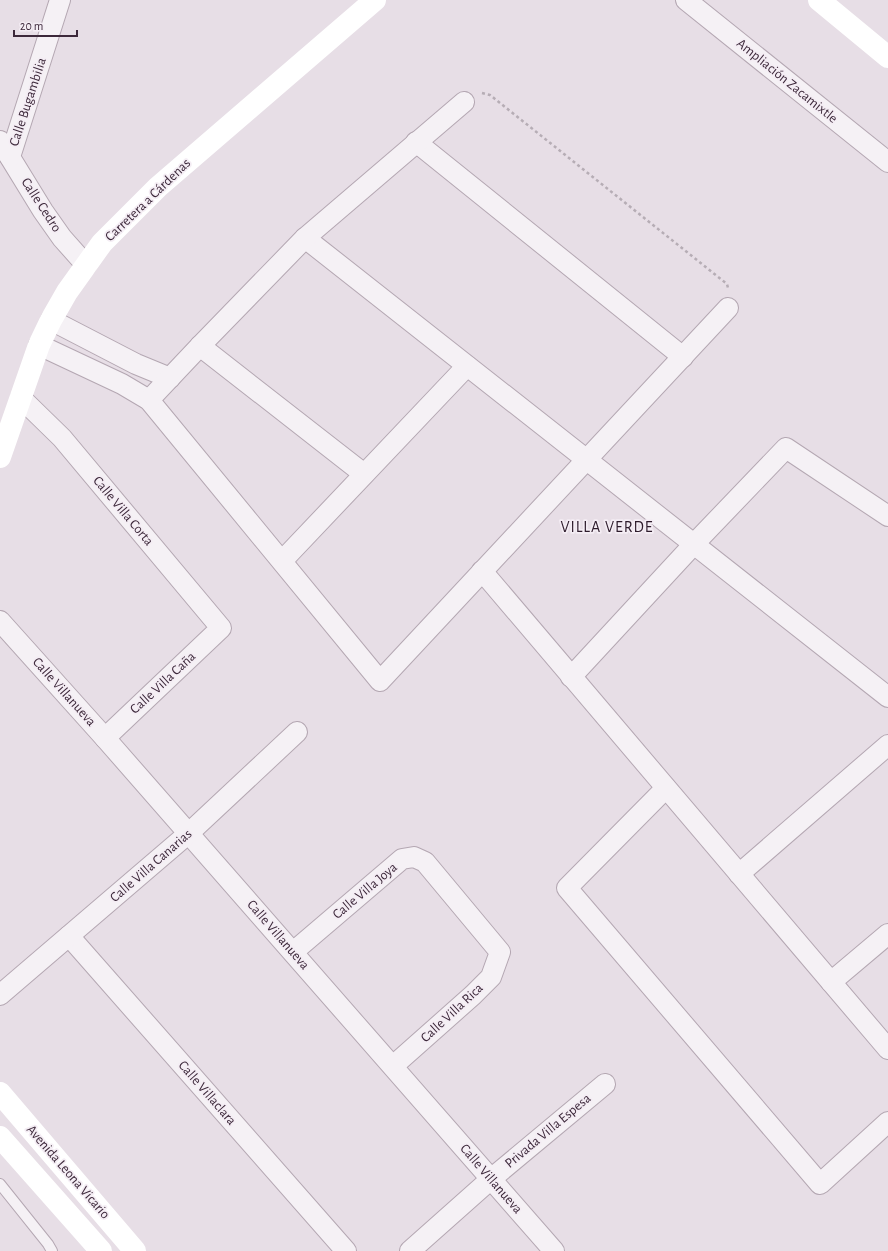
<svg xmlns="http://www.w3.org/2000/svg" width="888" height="1251" font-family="'Alegreya Sans',sans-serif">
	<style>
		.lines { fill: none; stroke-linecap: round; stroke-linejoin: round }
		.lane-casing { stroke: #b4a7b2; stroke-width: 12 }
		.street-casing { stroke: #b4a7b2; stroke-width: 22 }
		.path { stroke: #b6adb5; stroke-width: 2.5; stroke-dasharray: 3 3; stroke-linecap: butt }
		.lane { stroke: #f5f1f5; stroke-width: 10 }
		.street { stroke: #f5f1f5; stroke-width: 20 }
		.secondary { stroke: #fff; stroke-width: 22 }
		.labels { text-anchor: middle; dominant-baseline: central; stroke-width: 3.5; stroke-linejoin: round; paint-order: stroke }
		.street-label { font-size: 14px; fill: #3c283a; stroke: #f4edf4 }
		.quarter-label { font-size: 16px; letter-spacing: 1px; fill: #2d1b2b; stroke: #f4edf4 }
	</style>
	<rect width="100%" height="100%" fill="#e7dee6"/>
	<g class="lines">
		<g class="lane-casing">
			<path id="lane" d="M0,1184L48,1244L52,1251"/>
		</g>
		<g class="street-casing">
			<g id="street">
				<path d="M686,0L888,162"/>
				<path d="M0,141L43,211L62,238L86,265"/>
				<path d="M416,142L683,357"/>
				<path d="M10,157L60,0"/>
				<path d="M305,238L888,697"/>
				<path d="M51,320L136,364L170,378"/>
				<path d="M39,345L122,384L149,400L380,681L728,308"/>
				<path d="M200,346L364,474"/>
				<path d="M21,398L62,438L221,628L105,738"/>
				<path d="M149,400L200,346L305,238L464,102"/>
				<path d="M282,561L467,366"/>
				<path d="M482,571L888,1049"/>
				<path d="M0,621L105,738L554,1251"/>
				<path d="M571,677L694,544L786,448L888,516"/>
				<path d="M666,788L567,888L820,1184L888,1122"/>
				<path d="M739,874L888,745"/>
				<path d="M69,936L346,1251"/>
				<path d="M293,952L402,859L414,857L425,862L500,952L491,977L473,995L393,1066"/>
				<path d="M831,982L888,934"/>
				<path d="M0,995L189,833L297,732"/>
				<path d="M410,1251L491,1179L605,1084"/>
			</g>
		</g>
		<path class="path" d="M482,93L490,95L727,284L728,288"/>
		<use href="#lane" class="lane"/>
		<use href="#street" class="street"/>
		<g class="secondary">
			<path d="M819,0L888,57"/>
			<path d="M0,457L39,345L51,320L67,292L102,243L158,187L375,0"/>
			<path d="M0,1093L135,1251"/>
			<path d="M0,1137L101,1251"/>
		</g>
	</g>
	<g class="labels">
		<g class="street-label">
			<text transform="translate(787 81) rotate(39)">Ampliación Zacamixtle</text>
			<text transform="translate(28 102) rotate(-72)">Calle Bugambilia</text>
			<text transform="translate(148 200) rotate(-44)">Carretera a Cárdenas</text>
			<text transform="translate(41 205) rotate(57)">Calle Cedro</text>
			<text transform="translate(123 511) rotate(50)">Calle Villa Corta</text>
			<text transform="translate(163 683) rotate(-43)">Calle Villa Caña</text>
			<text transform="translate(64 692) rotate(48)">Calle Villanueva</text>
			<text transform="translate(151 866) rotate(-41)">Calle Villa Canarias</text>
			<text transform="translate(365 891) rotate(-40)">Calle Villa Joya</text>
			<text transform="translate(278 935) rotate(49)">Calle Villanueva</text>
			<text transform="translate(452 1013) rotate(-43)">Calle Villa Rica</text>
			<text transform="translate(207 1093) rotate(49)">Calle Villaclara</text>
			<text transform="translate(548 1131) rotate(-40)">Privada Villa Espesa</text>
			<text transform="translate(68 1172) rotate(49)">Avenida Leona Vicario</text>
			<text transform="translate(491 1179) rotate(49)">Calle Villanueva</text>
		</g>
		<g class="quarter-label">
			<text x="607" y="527">VILLA VERDE</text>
		</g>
	</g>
	<path d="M14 30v6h63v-6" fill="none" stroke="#3c283a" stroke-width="2"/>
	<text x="20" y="30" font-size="12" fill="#3c283a" stroke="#f4edf4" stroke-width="3" paint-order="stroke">20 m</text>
</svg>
